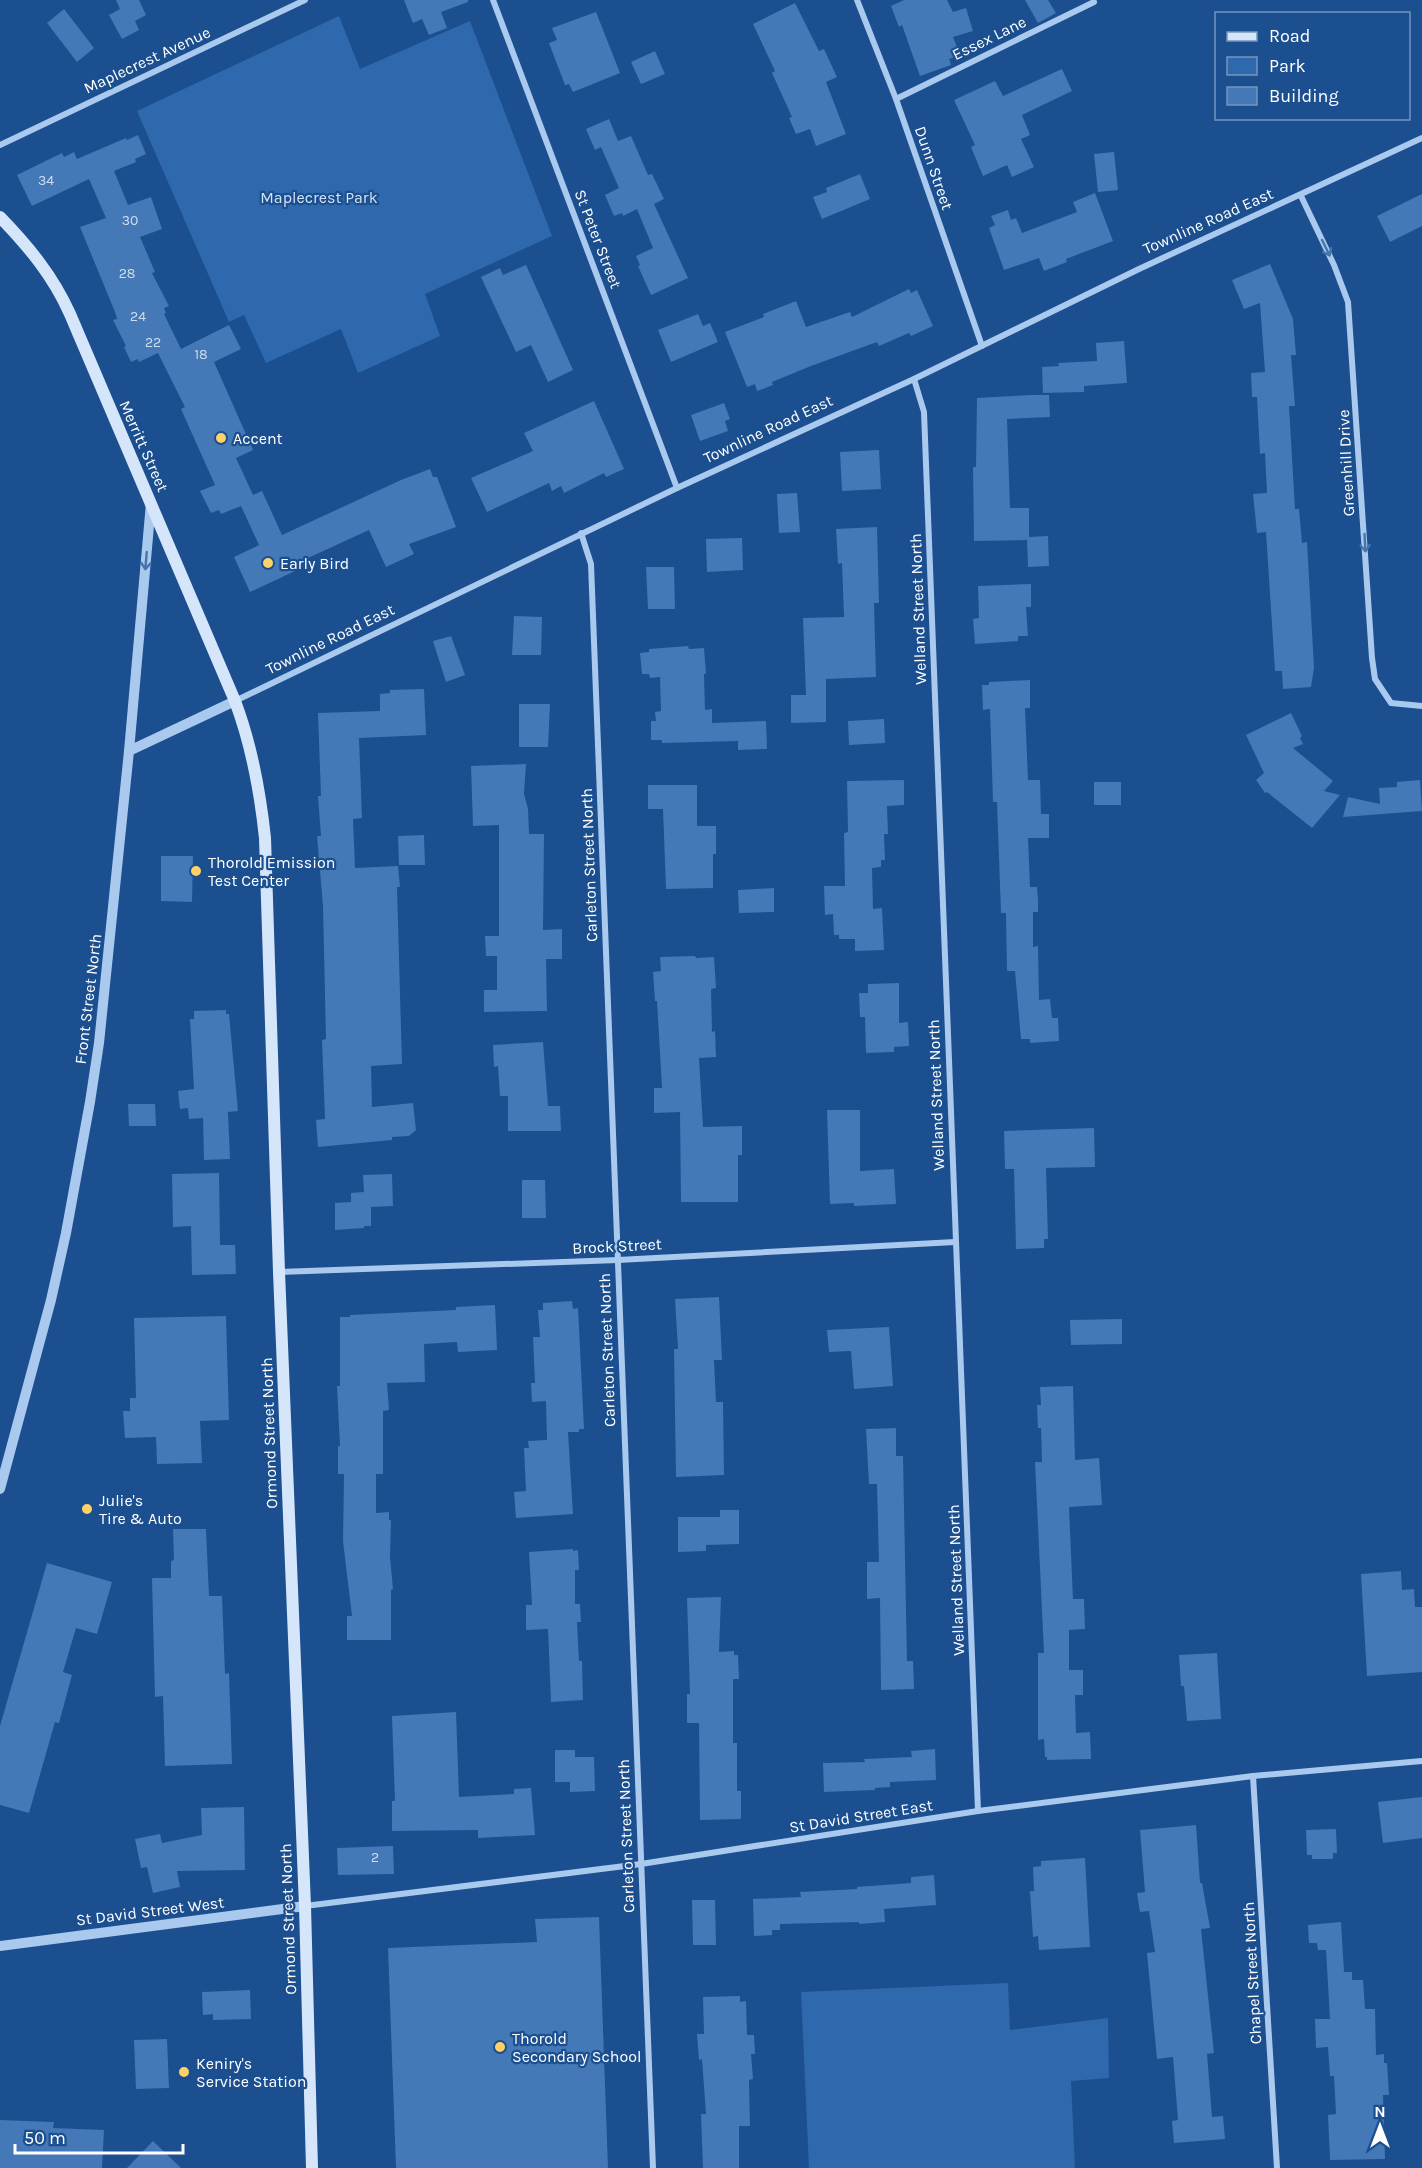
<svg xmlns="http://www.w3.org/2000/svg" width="1422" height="2168" font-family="Karla,sans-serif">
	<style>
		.green { fill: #2e69ad }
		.building { fill: #4478b7 }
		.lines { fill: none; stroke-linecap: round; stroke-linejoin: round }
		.minor { stroke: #a9c9ee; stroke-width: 6 }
		.tertiary { stroke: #a9c9ee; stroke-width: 10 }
		.secondary { stroke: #d6e6fa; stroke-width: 12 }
		.oneway { stroke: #4674ac }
		.poi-dot { fill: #ffd166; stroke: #1b4f8f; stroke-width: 2 }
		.labels { text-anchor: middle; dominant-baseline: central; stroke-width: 4.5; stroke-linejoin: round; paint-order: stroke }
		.number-label { font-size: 14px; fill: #d0dded }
		.street-label { font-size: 16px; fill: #fff; stroke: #1b4f8f }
		.park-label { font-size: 16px; fill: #cfe3fa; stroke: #1b4f8f }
		.poi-label { font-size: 16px; fill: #fff; stroke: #1b4f8f; text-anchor: start }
	</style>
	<rect width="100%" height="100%" fill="#1b4f8f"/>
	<g class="green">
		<path d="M339,16L360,69L470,21L552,236L425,294L440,336L358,373L341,329L266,363L244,315L229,322L137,111Z"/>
		<path d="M1008,1983L1010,2030L1108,2018L1109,2078L1071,2081L1075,2168H809L801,1992Z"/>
	</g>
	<g class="building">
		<path d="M116,0H139L146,15L135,21L139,30L122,39L109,15L120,9Z"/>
		<path d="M404,0H468V2L441,12L447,28L429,35L422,19L413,23Z"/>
		<path d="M904,0H947L953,12L966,8L973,31L953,37L960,55L949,59L951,65L920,76L902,25L899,27L891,6Z"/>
		<path d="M1025,0H1048L1056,13L1038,23Z"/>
		<path d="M795,3L819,51L824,49L837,77L826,82L846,134L816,146L810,129L796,134L789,118L792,117L772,73L775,71L753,24Z"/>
		<path d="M64,9L94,48L77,62L47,23Z"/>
		<path d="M596,12L620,73L573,92L569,84L565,85L549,43L557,40L552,28Z"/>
		<path d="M655,51L665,74L641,84L631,62Z"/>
		<path d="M1062,69L1072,91L1022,115L1030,135L1021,139L1034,167L1012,177L1007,165L983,176L971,147L975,145L954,100L995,81L1003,96Z"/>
		<path d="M609,119L618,141L631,136L648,175L652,174L664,199L654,204L688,278L651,295L638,266L640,265L636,256L653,248L637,209L623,216L622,213L614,216L605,195L619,188L601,147L595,150L586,129Z"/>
		<path d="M138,135L146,154L135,159L136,162L114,171L128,205L151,197L162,229L140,237L155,272L152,273L169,306L164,308L166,313L164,314L181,349L229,325L241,349L214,362L253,450L236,458L253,495L262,491L282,535L401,480L430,469L433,477H437L456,527L409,544L414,554L386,567L369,530L308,558L310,564L250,592L234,557L259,545L241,506L221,514L219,510L211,513L200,491L215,485L181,409L185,407L158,353L139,362L138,359L131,362L124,347L126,346L113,320L117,319L115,312L80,227L106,218L89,179L32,206L17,175L62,153L64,157L74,152L77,159L126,138L127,140Z"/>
		<path d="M1114,152L1118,190L1098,192L1094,154Z"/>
		<path d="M860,174L870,199L822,219L813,197L827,192L826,188Z"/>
		<path d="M1095,193L1113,241L1066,259L1067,262L1044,271L1039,258L1004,270L989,228L995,225L991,216L1008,210L1011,220L1016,218L1022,233L1077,212L1073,202Z"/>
		<path d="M1422,194V226L1390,242L1377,216Z"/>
		<path d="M1270,264L1293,319L1296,355H1291L1295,406H1289L1295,509H1299L1302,543L1307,542L1314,668L1311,687L1283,689L1282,671H1275L1266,532L1257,533L1253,494L1267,493L1265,453L1260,454L1257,397H1252L1251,373L1265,372L1260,303L1244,309L1232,280Z"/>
		<path d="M526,265L573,370L548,382L531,345L516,352L481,277L500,268L503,275Z"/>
		<path d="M909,289L911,293L917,290L933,326L911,336L909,333L879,346L877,342L811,366L772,382L773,385L757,391L755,384L747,387L725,332L764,317L763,314L796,301L806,327L850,312L852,317Z"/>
		<path d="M698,314L703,326L710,323L718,342L671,362L658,330Z"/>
		<path d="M1124,341L1127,383L1084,386V392L1043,393L1042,367L1059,366L1058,363L1097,361L1096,343Z"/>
		<path d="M1032,395H1049L1050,417L1007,419L1010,508H1029V537L1048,536L1049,566L1028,567L1027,540L974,541L973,467H976L977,398Z"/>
		<path d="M594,401L624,469L606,477L604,473L564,493L561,486L552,491L549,483L487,512L471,478L533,451L524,433Z"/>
		<path d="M724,403L730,419L725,421L728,431L700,441L691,415Z"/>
		<path d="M879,450L881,489L842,491L840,452Z"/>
		<path d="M797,493L800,532L779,533L777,494Z"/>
		<path d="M877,527L879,603H874L876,677L826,679V722L791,723V695H806L803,618L844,617L842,563L838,564L836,529Z"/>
		<path d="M742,538L743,570L707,572L706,539Z"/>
		<path d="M646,567H674L675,609H648Z"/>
		<path d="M1031,584V607H1026L1028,636H1018V641L975,644L973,619L979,618L978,586Z"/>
		<path d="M514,616L542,617L541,655H512Z"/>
		<path d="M451,636L465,675L446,682L433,641Z"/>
		<path d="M688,646L689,649L704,648L706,674H704L705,710L712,709V723L766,721L767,749L738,750V741L662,743V740H651V721H656L655,712L661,711L660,677L650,678L649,674H642L640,653L649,652V649Z"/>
		<path d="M1030,680V708H1025L1028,780H1040L1041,814H1049V838H1028L1030,887H1037L1038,900V912H1033V947L1038,946L1039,1000L1050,999L1052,1018H1058L1059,1041L1030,1043V1039H1021L1015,971H1007L1006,913H1001L997,802H993L990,709L983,710L982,685H989V682Z"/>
		<path d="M424,689L426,735L359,738L362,818L353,819L355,868L398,866L400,887H397L402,1064L371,1066L372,1107L413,1103L416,1130L409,1136L392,1137V1140L318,1147L316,1120L325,1119L322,1040L326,1039L323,906L317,836H321L318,796H321L318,713L380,711V694L390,693V690Z"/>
		<path d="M519,704H550L548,747H519Z"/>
		<path d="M1291,713L1302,736L1300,738L1303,744L1293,748L1333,781L1324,791L1340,795L1312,828L1267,792L1265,793L1256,780L1264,773L1246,735Z"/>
		<path d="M884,719L885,743L849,745L848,721Z"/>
		<path d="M526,764L524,794L528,809L529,834H544L543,930L562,929V959H546L547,1011L484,1012V990H497V956H486L485,936H499V825L473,826L471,766Z"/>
		<path d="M904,780V805L887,806L888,834H884L885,860H881V867L872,868L873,909L882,908L884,950L855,951V939H839V935H834L833,914L825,915L824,886H845L844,833L848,832L847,781Z"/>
		<path d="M1420,780L1422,811L1343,817L1348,797L1380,804L1379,788L1397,787V782Z"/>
		<rect x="1094" y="782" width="27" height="23"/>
		<path d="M648,785H697V826H716V854H713V888L666,889L663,809H648Z"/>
		<path d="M424,835L425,865H399L398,836Z"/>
		<path d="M161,856H193L192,902L161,901Z"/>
		<path d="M774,888V912L739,913L738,890Z"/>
		<path d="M695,956L696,958L714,957L716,988L711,989L712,1032L715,1031L716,1057L699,1058L703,1127L742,1126V1155H738V1202H681L680,1112L654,1113V1088H662L657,1001H655L653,972L661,971L660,957Z"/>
		<path d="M899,983V1023L908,1022L909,1046L894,1047V1052L866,1053L865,1017H860L859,993H868V984Z"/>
		<path d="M226,1010V1014H229L238,1111L228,1112L230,1159L204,1160L203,1118L189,1119L188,1108L180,1109L178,1091L194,1089L190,1019H194V1011Z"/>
		<path d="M543,1042L548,1106H560L561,1131H508V1096H500L498,1066L494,1067L493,1045Z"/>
		<path d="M128,1104H155L156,1126H129Z"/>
		<path d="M827,1110H860V1171L894,1169L896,1204L854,1206V1203L830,1204Z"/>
		<path d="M1094,1128L1095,1167L1046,1168L1048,1239H1044V1248L1016,1249L1014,1169H1005L1004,1131Z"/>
		<path d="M219,1173L220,1245H235L236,1274L192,1275L191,1226L173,1227L172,1174Z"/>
		<path d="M392,1174L393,1206L371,1207V1226H364V1228L335,1230V1203L351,1202V1193L364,1192L363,1175Z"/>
		<path d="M522,1180H545L546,1218H522Z"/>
		<path d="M719,1297L722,1360H714L716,1402H723L724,1475L676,1477L674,1349H678L675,1299Z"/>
		<path d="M572,1301L573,1309L578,1308L584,1429H579V1432H568L573,1514L516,1518L514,1492L526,1491L524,1448H529L528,1441L547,1440L546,1401L532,1402L531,1383H535L533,1337H540L538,1310H543V1303Z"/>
		<path d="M495,1305L497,1350L458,1352L457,1342L424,1344L425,1382L387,1383L389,1410L383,1411V1474H376V1513L389,1512V1520H391L390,1557L393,1589L391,1590V1640H347V1616H352L343,1541L344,1474H338V1446H340L337,1386H340V1317H350V1315L456,1310V1307Z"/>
		<path d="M226,1316L229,1420L200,1421L202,1463L157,1464L156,1437L125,1438L123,1411H130V1398H136L134,1318Z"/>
		<path d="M1122,1319V1344L1071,1345L1070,1320Z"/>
		<path d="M889,1327L893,1386L854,1389L851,1351L829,1352L827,1330Z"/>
		<path d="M1073,1386L1075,1460L1099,1458L1102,1505L1069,1507L1073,1599H1084L1085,1629L1069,1630V1670H1083V1695H1075L1076,1733L1090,1732L1091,1759L1047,1760V1757H1045L1044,1739L1038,1740V1653H1044L1035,1462H1042L1041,1428H1038L1037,1405H1041L1040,1387Z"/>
		<path d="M896,1428V1456H903L907,1661H913L914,1689L881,1690L880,1598L867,1599V1562H879L877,1484H869L866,1429Z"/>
		<path d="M720,1510H739V1544L706,1545V1551L678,1552V1517H720Z"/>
		<path d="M173,1529H206L209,1596H222L225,1674L229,1673L232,1764L165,1766L163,1696L155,1697L152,1578H171V1561L174,1560Z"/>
		<path d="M573,1549V1551L578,1550L579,1570H575V1604H580L581,1622H577L579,1661H582L583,1700L551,1702L548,1629L526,1630V1605H532L529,1552Z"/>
		<path d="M47,1563L112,1582L97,1634L76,1628L63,1672L72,1675L59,1723L55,1722L29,1813L0,1805V1726Z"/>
		<path d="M1401,1571L1402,1590L1414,1589L1415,1607H1422V1672L1367,1676L1361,1574Z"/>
		<path d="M721,1597L719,1652L734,1651V1655H738L739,1679H733V1743H737V1791H741V1819L700,1820L699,1723H687V1694H690L687,1598Z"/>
		<path d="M1217,1653L1221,1719L1187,1721L1184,1686H1181L1179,1655Z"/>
		<path d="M456,1712L459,1797L514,1794V1789L531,1788L535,1835L478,1838V1830L392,1831V1801H395L392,1716Z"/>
		<path d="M935,1749L936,1780L890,1782V1787L875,1788V1790L824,1792L823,1763L865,1762L864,1759L912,1757L911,1751Z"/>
		<path d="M555,1750H575V1757H594L595,1791L570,1792V1782H555Z"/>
		<path d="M1422,1797V1838L1383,1843L1378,1802Z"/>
		<path d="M244,1807L245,1870L177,1871L180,1887L153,1893L147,1867L141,1868L135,1839L160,1834L162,1843L202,1835L201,1808Z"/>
		<path d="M1196,1825L1200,1883H1202L1210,1928L1201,1929L1214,2053L1207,2054L1212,2117L1223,2116L1225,2139L1174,2143L1172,2121L1178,2120L1173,2057L1157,2059L1147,1953L1155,1952L1149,1911L1140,1912L1137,1893L1145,1892L1140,1830Z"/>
		<path d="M1336,1829L1337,1853H1333V1859H1312V1855H1307L1306,1830Z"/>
		<path d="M393,1846L394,1874L338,1875L337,1848Z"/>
		<path d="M1085,1858L1090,1947L1039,1950L1038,1936L1033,1937L1030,1891H1034L1033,1867L1041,1866V1861Z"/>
		<path d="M934,1875L936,1905L884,1909L885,1922L859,1924V1922L780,1924V1930H772V1935L754,1936L753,1899L801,1897L800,1892L857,1889V1887L911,1883V1877Z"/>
		<path d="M692,1900H715L716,1945H693Z"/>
		<path d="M599,1917L608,2168H396L388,1948L537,1942L535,1919Z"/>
		<path d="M1341,1922L1344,1972H1352V1980H1363L1365,2009H1375L1376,2055L1384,2054V2063H1387L1389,2095H1383L1385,2159L1330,2160L1328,2115L1336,2114L1334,2076H1330L1328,2047L1316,2048L1315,2019H1330L1326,1950H1318L1317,1943H1309L1308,1925Z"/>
		<path d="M250,1990L251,2019L213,2020V2014L203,2015L202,1992Z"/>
		<path d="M740,1996V2002L746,2001L747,2035H754L755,2054H751L753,2079L749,2080L750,2126H739V2168H703L701,2114H706L702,2059L699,2060L697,2034H704L703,1997Z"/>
		<path d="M167,2039L169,2088L136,2089L134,2040Z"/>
		<path d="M0,2120L54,2122L53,2128L104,2130L102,2168H0Z"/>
		<path d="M153,2141L181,2168H127Z"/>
	</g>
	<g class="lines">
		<g class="minor">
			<path d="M493,0L677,488"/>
			<path d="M857,0L896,99L982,346"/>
			<path d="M896,99L1094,2"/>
			<path d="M0,145L305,0"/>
			<path d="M1301,196L1334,265L1348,302L1372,658L1375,679L1391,703L1422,706"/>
			<path d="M914,379L924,412L978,1811"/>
			<path d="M581,533L591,564L653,2168"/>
			<path d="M235,701L677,488L914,379L1139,269L1422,138"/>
			<path d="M279,1272L618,1260L955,1242"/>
			<path d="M1253,1776L1277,2168"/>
			<path d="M305,1906L641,1864L978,1811L1253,1776L1422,1761"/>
		</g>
		<g class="tertiary">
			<path d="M129,751L235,701"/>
			<path d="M0,1489L51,1300L66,1233L90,1102L99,1043L129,751L151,503"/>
			<path d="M0,1946L305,1906"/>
		</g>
		<path class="secondary" d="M0,217C29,247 53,276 70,314L235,701C252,746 260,791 265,838L279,1272L305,1906L312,2168"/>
	</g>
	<defs><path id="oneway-shaft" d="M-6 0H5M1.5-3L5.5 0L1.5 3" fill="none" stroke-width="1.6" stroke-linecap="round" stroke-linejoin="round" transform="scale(1.5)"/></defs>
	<g class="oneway">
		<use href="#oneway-shaft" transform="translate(1326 248) rotate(64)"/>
		<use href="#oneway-shaft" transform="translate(1365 543) rotate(87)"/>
		<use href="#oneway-shaft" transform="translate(146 561) rotate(95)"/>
	</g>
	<g class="poi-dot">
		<circle cx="221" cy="438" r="6"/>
		<circle cx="268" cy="563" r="6"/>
		<circle cx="196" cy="871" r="6"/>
		<circle cx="87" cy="1509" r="6"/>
		<circle cx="500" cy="2047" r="6"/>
		<circle cx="184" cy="2072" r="6"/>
	</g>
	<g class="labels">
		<g class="number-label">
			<text x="46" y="180">34</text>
			<text x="130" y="220">30</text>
			<text x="127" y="273">28</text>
			<text x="138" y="316">24</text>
			<text x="153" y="342">22</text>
			<text x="201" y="354">18</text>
			<text x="375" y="1857">2</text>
		</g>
		<g class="street-label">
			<text transform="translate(989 38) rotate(-26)">Essex Lane</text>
			<text transform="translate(147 60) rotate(-25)">Maplecrest Avenue</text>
			<text transform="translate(934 168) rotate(71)">Dunn Street</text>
			<text transform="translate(1208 221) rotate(-24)">Townline Road East</text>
			<text transform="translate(598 239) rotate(69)">St Peter Street</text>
			<text transform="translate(768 429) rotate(-25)">Townline Road East</text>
			<text transform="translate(144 446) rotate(66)">Merritt Street</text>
			<text transform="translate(1346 463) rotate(-93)">Greenhill Drive</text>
			<text transform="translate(918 609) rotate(-92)">Welland Street North</text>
			<text transform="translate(330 639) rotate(-26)">Townline Road East</text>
			<text transform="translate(589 865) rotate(-92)">Carleton Street North</text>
			<text transform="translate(88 999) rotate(-83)">Front Street North</text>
			<text transform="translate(936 1095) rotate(-92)">Welland Street North</text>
			<text transform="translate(617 1246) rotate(-3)">Brock Street</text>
			<text transform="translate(607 1350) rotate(-92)">Carleton Street North</text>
			<text transform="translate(269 1433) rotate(-92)">Ormond Street North</text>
			<text transform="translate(956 1580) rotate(-92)">Welland Street North</text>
			<text transform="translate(861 1816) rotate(-9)">St David Street East</text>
			<text transform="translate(626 1836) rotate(-92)">Carleton Street North</text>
			<text transform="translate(150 1911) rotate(-7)">St David Street West</text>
			<text transform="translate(288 1919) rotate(-92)">Ormond Street North</text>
			<text transform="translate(1252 1973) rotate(-93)">Chapel Street North</text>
		</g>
		<g class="park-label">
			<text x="319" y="197">Maplecrest Park</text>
		</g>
		<g class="poi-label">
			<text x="233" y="438">Accent</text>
			<text x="280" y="563">Early Bird</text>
			<text x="208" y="862">Thorold Emission<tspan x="208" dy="18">Test Center</tspan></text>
			<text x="99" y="1500">Julie's<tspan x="99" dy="18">Tire &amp; Auto</tspan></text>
			<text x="512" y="2038">Thorold<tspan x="512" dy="18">Secondary School</tspan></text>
			<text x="196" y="2063">Keniry's<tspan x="196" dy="18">Service Station</tspan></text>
		</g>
	</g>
	<rect x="1215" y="12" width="195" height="108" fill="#1b4f8f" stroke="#7695bc" stroke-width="1.5"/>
	<rect x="1227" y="32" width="30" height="9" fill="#d6e6fa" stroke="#7695bc" stroke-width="1.5"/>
	<text x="1269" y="42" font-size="18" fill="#ffffff">Road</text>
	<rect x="1227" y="57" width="30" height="18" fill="#2e69ad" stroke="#7695bc" stroke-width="1.5"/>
	<text x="1269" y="72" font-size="18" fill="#ffffff">Park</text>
	<rect x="1227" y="87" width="30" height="18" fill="#4478b7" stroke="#7695bc" stroke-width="1.5"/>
	<text x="1269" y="102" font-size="18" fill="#ffffff">Building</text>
	<g transform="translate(1380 2126)" stroke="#1b4f8f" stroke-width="4.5" paint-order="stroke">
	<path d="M0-4.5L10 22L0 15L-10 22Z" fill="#ffffff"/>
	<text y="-9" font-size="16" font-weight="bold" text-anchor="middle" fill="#ffffff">N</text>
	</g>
	<path d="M15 2144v9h168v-9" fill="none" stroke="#ffffff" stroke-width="3"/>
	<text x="24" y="2144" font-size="18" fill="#ffffff" stroke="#1b4f8f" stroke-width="4.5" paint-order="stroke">50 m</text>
</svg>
